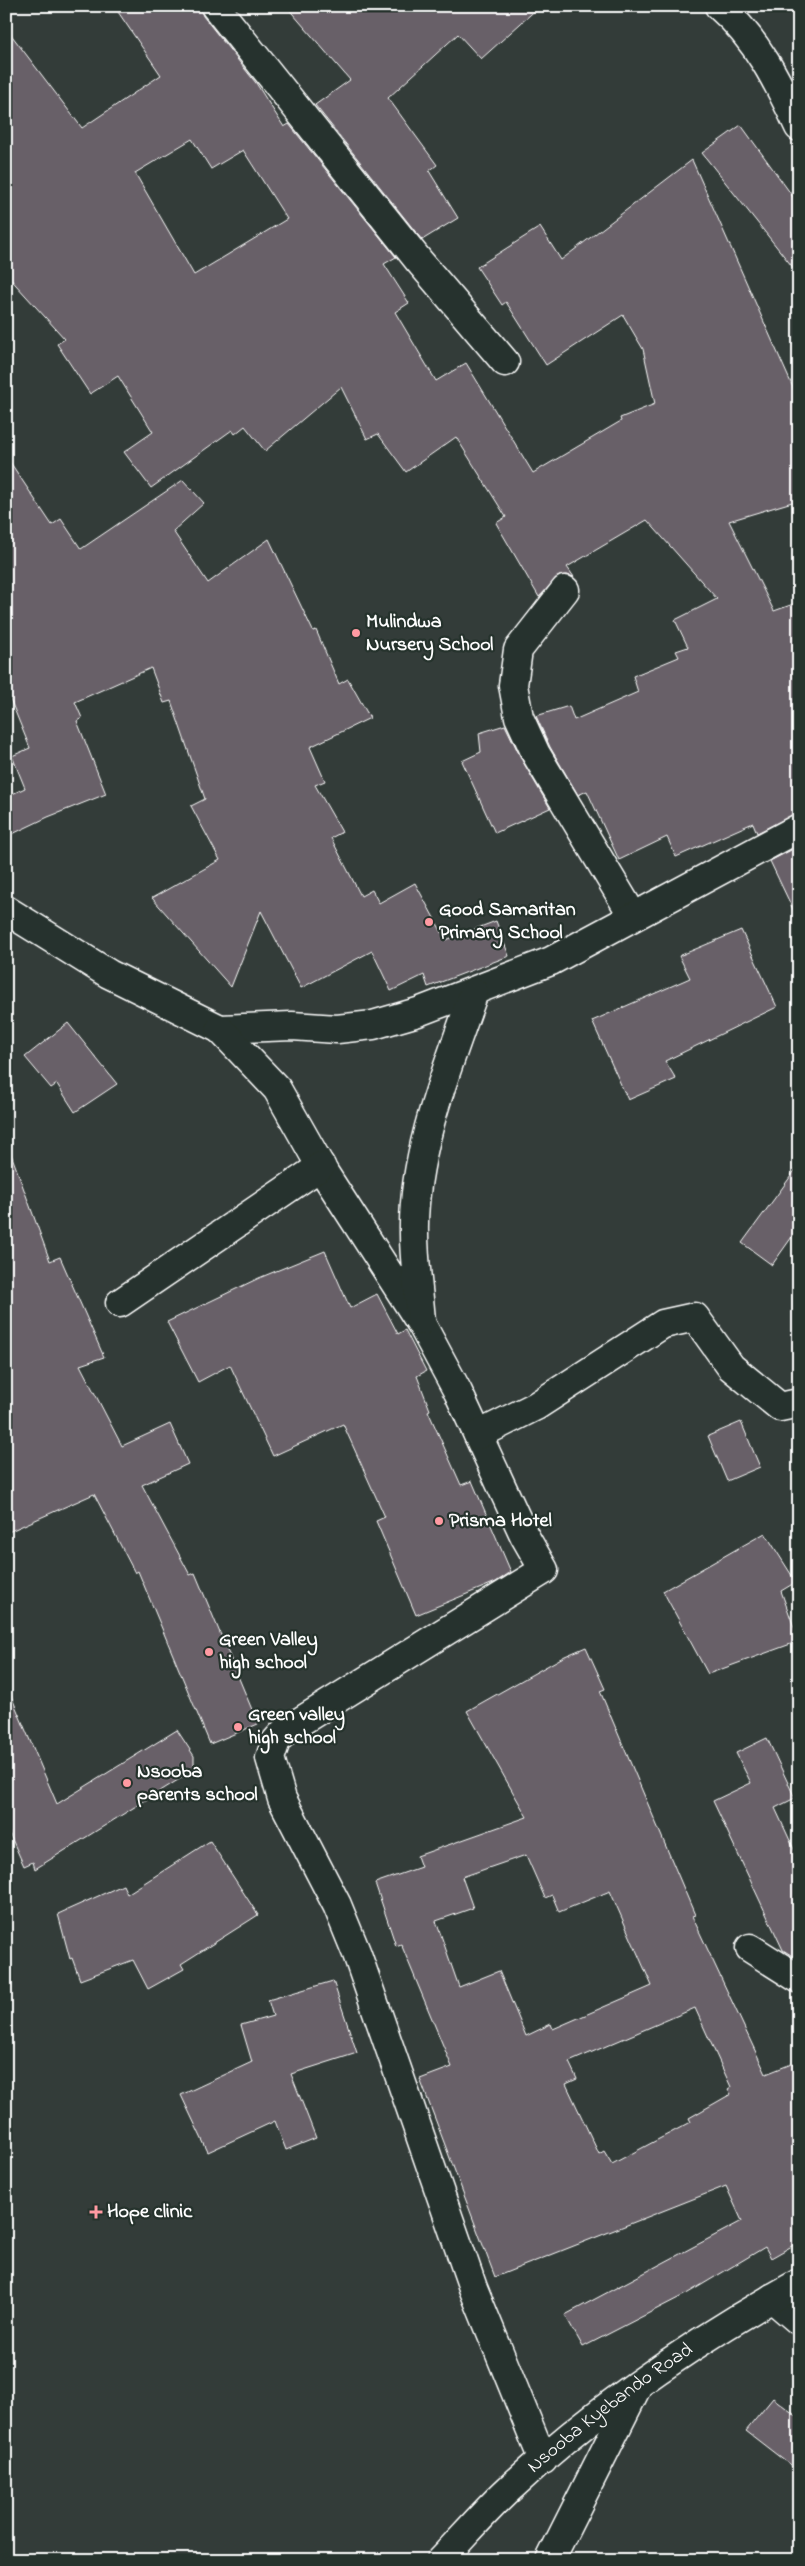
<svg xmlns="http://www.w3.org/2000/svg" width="805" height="2566" font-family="'Indie Flower',sans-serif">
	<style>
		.building { fill: #686067; stroke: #fff; fill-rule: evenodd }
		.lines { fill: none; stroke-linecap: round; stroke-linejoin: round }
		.minor-casing { stroke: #fff; stroke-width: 31 }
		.minor { stroke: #26332d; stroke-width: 28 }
		.poi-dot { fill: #ff9aa2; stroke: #26332d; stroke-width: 2 }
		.labels { text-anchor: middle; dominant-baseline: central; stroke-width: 4.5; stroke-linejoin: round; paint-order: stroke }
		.poi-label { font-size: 20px; font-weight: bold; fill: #fff; stroke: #26332d; text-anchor: start }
		.street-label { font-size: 20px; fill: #fff; stroke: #26332d }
	</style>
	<rect width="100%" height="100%" fill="#333c39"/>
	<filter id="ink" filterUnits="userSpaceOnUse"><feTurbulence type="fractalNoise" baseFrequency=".02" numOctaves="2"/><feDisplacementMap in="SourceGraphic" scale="10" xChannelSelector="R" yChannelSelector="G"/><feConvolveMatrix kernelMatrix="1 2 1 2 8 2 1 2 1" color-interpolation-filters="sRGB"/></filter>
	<g filter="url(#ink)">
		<g class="building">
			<path d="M114,6H200L203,16L256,83L284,127L289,124L396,257L384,264L409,303L395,312L436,381L466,363L533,473L621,421L620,418L655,404L643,349L623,315L546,365L506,302L502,305L477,267L540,227L561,260L692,160L799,401V500L729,521L774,611L799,602V812L757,833L753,823L676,857L667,837L619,860L587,791L578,795L550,747L536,716L569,706L574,720L638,692L633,676L679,657L676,651L688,647L675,620L717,599L647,520L567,567L574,577L567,575L559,576L539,597L496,523L506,517L456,437L406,472L378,434L367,439L341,387L265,451L245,426L235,434L232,430L151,488L124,452L153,432L118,376L90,394L57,344L65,339L6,274V28L82,128L161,75ZM192,139L211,169L243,150L287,219L194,275L135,173Z"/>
			<path d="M286,6H540L481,59L458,34L388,98L437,165L429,171L458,218L422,240L315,105L350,80Z"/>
			<path d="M741,125L799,205V275L702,153Z"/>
			<path d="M6,456L52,525L61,519L81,549L183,480L204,503L173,531L208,583L269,539L313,631L316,630L339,684L348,679L370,718L310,747L325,781L315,785L342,832L331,838L361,896L372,890L379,903L415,883L446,940L496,921L509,956L428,987L424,975L391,991L372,951L301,988L261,911L231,987L152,898L220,860L191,806L205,799L171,701L164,703L151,668L75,702L82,718L77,721L106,794L48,817L6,837V797L25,788L12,756L30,748L6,689Z"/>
			<path d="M505,725L523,762L550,808L495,833L462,761L481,752L479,733Z"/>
			<path d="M799,846V922L770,861Z"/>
			<path d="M741,930L777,1007L665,1061L676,1079L628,1100L592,1021L690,978L679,956Z"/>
			<path d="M68,1023L117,1084L75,1112L57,1084L51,1088L25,1057Z"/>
			<path d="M11,1154L50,1261L60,1257L104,1357L80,1365L122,1446L170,1424L188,1464L142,1485L190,1575L195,1573L258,1724L210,1744L138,1571L135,1573L94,1494L6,1533V1155Z"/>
			<path d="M799,1165V1227L772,1265L742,1243Z"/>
			<path d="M325,1251L350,1308L377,1294L398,1334L405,1330L426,1371L417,1376L430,1410L428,1411L461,1485L472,1481L511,1572L496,1582L416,1615L376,1521L385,1517L343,1424L273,1456L230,1365L198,1382L167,1322L259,1278Z"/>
			<path d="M741,1422L760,1467L727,1481L708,1436Z"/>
			<path d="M765,1533L796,1582L781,1591L799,1641L708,1674L663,1591Z"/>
			<path d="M586,1647L605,1689L600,1691L695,1915L692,1916L766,2074L799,2061V2242L771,2258L765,2247L688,2293L583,2347L565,2315L742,2221L726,2186L495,2277L420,2079L452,2067L401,1944L396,1946L375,1883L421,1867L417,1856L527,1817L467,1711L565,1656ZM526,1855L545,1898L552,1895L559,1912L610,1891L652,1986L553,2029L551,2024L526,2036L499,1971L459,1987L436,1921L473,1908L462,1877ZM695,2008L731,2087L728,2089L731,2094L689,2118L691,2122L612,2164L604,2151L599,2154L566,2084L577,2079L569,2062Z"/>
			<path d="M6,1684L57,1804L177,1730L194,1756V1770L35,1869L33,1862L24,1866L6,1826Z"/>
			<path d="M767,1738L795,1798L775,1808L799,1860V1960L783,1950L713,1801L751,1783L736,1753Z"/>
			<path d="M210,1841L258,1915L181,1964L184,1969L148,1989L133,1960L80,1980L72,1958L70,1959L58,1914L123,1885L127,1894Z"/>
			<path d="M333,1981L357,2053L291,2074L316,2138L286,2150L275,2121L208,2152L181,2095L252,2062L241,2025L273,2016L268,2000Z"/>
			<path d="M773,2398L799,2418V2472L746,2431Z"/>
		</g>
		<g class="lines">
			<g class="minor-casing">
				<g id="minor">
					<path d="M215,6L419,261L505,362"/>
					<path d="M719,6C757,39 778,82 799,127"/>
					<path d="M565,590L518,650L513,685L519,717L536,754L633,916"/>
					<path d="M6,910L109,974L220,1029L292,1026L337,1029L373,1025L418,1012L551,961L799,828"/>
					<path d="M220,1029L277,1089L325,1174L422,1325L458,1392L524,1535L544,1570L285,1731L276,1741L270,1758L282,1799L337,1905L357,1954L473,2288L543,2460"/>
					<path d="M120,1303L321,1166"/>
					<path d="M421,1321C419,1292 414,1263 414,1234C412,1153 448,1067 474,992"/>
					<path d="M478,1435L536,1406L663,1324L695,1317L731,1367L780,1407L799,1403"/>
					<path d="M750,1948L799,1979"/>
					<path d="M772,2298L799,2321"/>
					<path id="s1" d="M441,2560C464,2536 485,2511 509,2489C595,2409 696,2340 799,2283"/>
					<path d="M550,2560L636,2389"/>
				</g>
			</g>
			<use href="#minor" class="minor"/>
		</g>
	</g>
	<g class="poi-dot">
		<circle cx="356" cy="633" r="5"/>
		<circle cx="429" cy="922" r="5"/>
		<circle cx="439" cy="1521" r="5"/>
		<circle cx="209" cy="1652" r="5"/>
		<circle cx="238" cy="1727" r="5"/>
		<circle cx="127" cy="1783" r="5"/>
		<path d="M93.5 2204.5h5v5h5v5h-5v5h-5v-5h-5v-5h5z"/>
	</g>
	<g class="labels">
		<g class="poi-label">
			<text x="366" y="622">Mulindwa<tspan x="366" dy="23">Nursery School</tspan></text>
			<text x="439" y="910">Good Samaritan<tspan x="439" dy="23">Primary School</tspan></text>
			<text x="449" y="1521">Prisma Hotel</text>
			<text x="219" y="1640">Green Valley<tspan x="219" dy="23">high school</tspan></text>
			<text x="248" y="1715">Green valley<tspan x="248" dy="23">high school</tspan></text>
			<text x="137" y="1772">Nsooba<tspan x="137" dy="23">parents school</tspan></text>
			<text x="107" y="2212">Hope clinic</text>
		</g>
		<g class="street-label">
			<text stroke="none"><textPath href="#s1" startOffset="228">Nsooba Kyebando Road</textPath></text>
		</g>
	</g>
	<rect width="805" height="2566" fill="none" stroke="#26332d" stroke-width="25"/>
	<rect x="12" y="12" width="780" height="2541" fill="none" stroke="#fff" stroke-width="2" filter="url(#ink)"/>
</svg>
